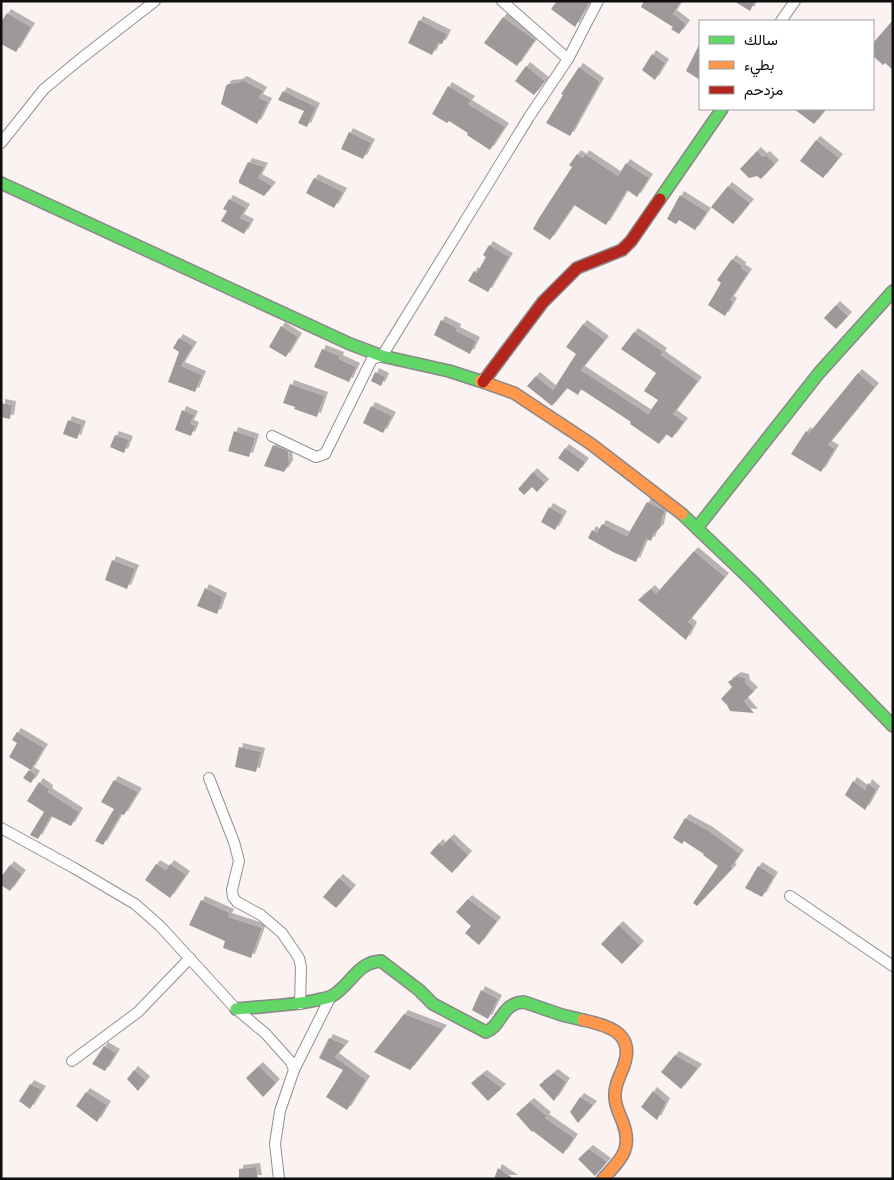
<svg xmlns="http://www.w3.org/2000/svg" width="894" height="1180" font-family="'Playfair Display',Vazirmatn,serif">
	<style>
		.building { fill: #9f9899; filter: url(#shadow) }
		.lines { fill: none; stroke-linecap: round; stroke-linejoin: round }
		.street-casing { stroke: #959191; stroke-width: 12 }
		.fast-casing { stroke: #8b8787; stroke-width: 14 }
		.slow-casing { stroke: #8b8787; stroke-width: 14 }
		.jam-casing { stroke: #8b8787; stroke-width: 14 }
		.street { stroke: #fefdfd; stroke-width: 10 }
		.fast { stroke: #63d668; stroke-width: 11 }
		.slow { stroke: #ff974d; stroke-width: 11 }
		.jam { stroke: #b3261e; stroke-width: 11 }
	</style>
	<defs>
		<filter id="shadow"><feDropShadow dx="4" dy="-4" stdDeviation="0" flood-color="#0004"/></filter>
	</defs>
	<rect width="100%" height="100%" fill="#fbf2f2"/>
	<g class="building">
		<path d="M557,1H590L575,27L551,9Z"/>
		<path d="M644,1H681L673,14L686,24L679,34L671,29L673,27L641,7Z"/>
		<path d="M734,1H755L750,11Z"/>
		<path d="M7,13L31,27L16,52L1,44V22Z"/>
		<path d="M503,17L535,40L517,66L484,43Z"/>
		<path d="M419,20L447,34L442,44L438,43L432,55L408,43Z"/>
		<path d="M893,20V70L885,63L883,65L873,56V43Z"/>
		<path d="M700,43V80L686,71Z"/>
		<path d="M652,54L665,63L655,80L642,70Z"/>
		<path d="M526,66L545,81L534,95L515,81Z"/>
		<path d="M579,67L600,82L570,136L546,123L563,95L561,94Z"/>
		<path d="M243,80L263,91L259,98L268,102L257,124L221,104L226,86L228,84L238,83Z"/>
		<path d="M448,86L471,100L468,104L505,127L490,150L467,135L468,133L449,121L447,123L432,114Z"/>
		<path d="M283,91L316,107L307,127L298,123L304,111L278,100Z"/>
		<path d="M794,109H826L814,124Z"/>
		<path d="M349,132L371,143L363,159L341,149Z"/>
		<path d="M816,140L839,158L823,178L800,161Z"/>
		<path d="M757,151L763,157L766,155L775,164L761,179L757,176L749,178L740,169Z"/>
		<path d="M577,154L583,158L585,154L618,176L626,163L649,178L637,197L627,190L606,225L574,205L550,240L533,229L539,218L572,167L569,165Z"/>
		<path d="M248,162L264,167L258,178L272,186L264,196L239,183V180Z"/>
		<path d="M314,178L343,192L334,208L306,193Z"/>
		<path d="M728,186L750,203L733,224L711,207Z"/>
		<path d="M680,195L707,212L695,230L679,220L676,224L667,219Z"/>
		<path d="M229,199L246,208L240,218L250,223L244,234L221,221L227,211L223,209Z"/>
		<path d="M489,245L509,257L488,292L468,281L474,271L477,273L486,257L483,255Z"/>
		<path d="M732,259L742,266L741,268L748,273L730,300L733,302L725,316L708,305L721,283L717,280Z"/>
		<path d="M836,305L848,316L836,329L824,318Z"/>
		<path d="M441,320L457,328L456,331L476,341L470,354L434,335Z"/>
		<path d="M583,324L605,340L581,370L648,414L658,400L644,391L656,373L621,349L634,332L663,352L661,355L698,381L673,414L684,422L672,438L666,434L659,444L630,424L631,422L581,389L578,395L567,388L552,406L527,386L536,376L553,390L576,354L566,347Z"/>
		<path d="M281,326L298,337L286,357L269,347Z"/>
		<path d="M179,338L193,346L181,366L202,375L195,392L168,382L179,352L173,348Z"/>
		<path d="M322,349L340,356L339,359L356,367L349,382L314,367Z"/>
		<path d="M375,372L385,377L381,386L371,381Z"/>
		<path d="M858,373L875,387L828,445L835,449L821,472L791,454L806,431L809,433Z"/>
		<path d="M290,384L324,396L317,417L294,409L295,407L283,403Z"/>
		<path d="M1,403L12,405L10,419L1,417Z"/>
		<path d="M371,406L392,416L383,433L363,423Z"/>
		<path d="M182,410L194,415L190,424L195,426L191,436L175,430Z"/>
		<path d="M68,420L82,425L77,439L63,434Z"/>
		<path d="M234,431L255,438L249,457L228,451Z"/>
		<path d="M115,435L129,440L124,453L110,447Z"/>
		<path d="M273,445L288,451L289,464L284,472L264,466Z"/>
		<path d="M565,448L585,462L578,472L558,458Z"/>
		<path d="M533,472L545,483L537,492L532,487L524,495L518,489Z"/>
		<path d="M647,502L665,511L662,517L660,528L654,533L651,541L646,539L636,562L613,552L588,538L592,530L597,533L602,524L627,536Z"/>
		<path d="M549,507L563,515L555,530L541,522Z"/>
		<path d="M694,551L725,577L688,622L693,626L686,640L638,600L651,589L656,594Z"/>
		<path d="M112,560L135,569L127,589L105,580Z"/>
		<path d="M205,588L223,597L217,614L197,606Z"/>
		<path d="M737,676L745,678L746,684L754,691L744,701L754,713L730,711L727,705L721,699L732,687L728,682Z"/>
		<path d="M17,732L44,748L31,770L9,757L17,743L12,740Z"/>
		<path d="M239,747L261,752L256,772L235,767Z"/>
		<path d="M29,770L36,775L31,783L23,778Z"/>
		<path d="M114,780L138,792L124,815L121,814L103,845L95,841L114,809L101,802Z"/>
		<path d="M853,781L865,790L868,783L876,790L865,810L845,795Z"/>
		<path d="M39,782L49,789L48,792L79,812L71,826L51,816L38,839L30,835L44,812L27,801Z"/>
		<path d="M685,818L709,831L740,854L731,867L733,868L697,906L693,903L718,866L703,855L704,854L684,841L682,844L673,838Z"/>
		<path d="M450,838L468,855L452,873L430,853L439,843L442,846Z"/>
		<path d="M156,864L166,870L170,864L186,875L170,898L145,880Z"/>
		<path d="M10,865L22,874L10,891L1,885V877Z"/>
		<path d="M758,866L774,876L762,897L745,888Z"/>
		<path d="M339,878L352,889L336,908L323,897Z"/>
		<path d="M468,899L497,921L479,945L465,933L471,926L456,912Z"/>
		<path d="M201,900L230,913L228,917L262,928L251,958L223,948L225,941L189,925Z"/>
		<path d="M619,925L640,945L622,964L601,944Z"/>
		<path d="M481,990L498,999L488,1019L472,1010Z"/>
		<path d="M404,1014L443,1029L410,1070L374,1052Z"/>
		<path d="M329,1038L345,1045L335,1057L366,1080L347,1110L326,1097L343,1070L319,1058Z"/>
		<path d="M104,1046L116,1053L105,1071L92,1064Z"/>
		<path d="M675,1055L698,1068L681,1089L661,1072Z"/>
		<path d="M259,1066L276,1083L263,1097L246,1078Z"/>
		<path d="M134,1070L146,1080L138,1091L127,1079Z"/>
		<path d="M554,1073L566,1082L554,1101L539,1085Z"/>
		<path d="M483,1074L502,1088L488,1101L471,1083Z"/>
		<path d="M30,1084L42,1090L30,1109L19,1101Z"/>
		<path d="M653,1091L666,1102L657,1120L641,1107Z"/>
		<path d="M86,1092L107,1105L97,1122L76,1106Z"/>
		<path d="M580,1097L593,1105L578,1123L570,1112Z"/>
		<path d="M530,1102L547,1116L545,1118L574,1138L563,1154L533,1131L532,1132L516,1114Z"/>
		<path d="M589,1149L607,1162L595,1176L578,1159Z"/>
		<path d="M256,1167L258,1179H239V1169Z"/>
		<path d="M498,1168L514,1179H494Z"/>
	</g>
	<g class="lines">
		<g class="street-casing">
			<g id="street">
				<path d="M502,1L568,59"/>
				<path d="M781,21L795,1"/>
				<path d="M1,143L44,89L79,60L155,1"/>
				<path d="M272,436L316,457L325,454L372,359L382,356L529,117L568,59L598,1"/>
				<path d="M209,778L234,842L239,861L232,890L233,897L237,902L261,915L282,933L299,958L301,967L300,1004"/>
				<path d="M1,828L74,868L135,904L160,926L236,1009L265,1033L291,1062L294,1070L280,1111L275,1144L279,1179"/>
				<path d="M790,896L893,966"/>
				<path d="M72,1061L138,1012L190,958"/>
				<path d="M294,1070L331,996"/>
			</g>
		</g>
		<g class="fast-casing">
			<g id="fast">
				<path d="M1,183L350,344L382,356L449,371L480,381"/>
				<path d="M660,199L722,109"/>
				<path d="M682,514L753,582L893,726"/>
				<path d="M697,528L819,373L893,291"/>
				<path d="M236,1009C263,1006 290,1006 317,1000C322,999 328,998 332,996C351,985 357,962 381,961L419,990L433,1004L486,1032C502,1026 501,1003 524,1002L562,1015L583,1020"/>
			</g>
		</g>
		<g class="slow-casing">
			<g id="slow">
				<path d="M480,381L514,393L591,444L682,514"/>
				<path d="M583,1020C611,1026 636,1034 623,1068C619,1078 614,1087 615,1097C615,1107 620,1114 623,1123C633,1150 620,1160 603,1179"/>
			</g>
		</g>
		<g class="jam-casing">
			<path id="jam" d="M483,382L543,302L577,268L622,250L631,241L660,199"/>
		</g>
		<use href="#street" class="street"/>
		<use href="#fast" class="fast"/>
		<use href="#slow" class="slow"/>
		<use href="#jam" class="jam"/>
	</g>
	<rect width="894" height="1180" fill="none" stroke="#0e0e0e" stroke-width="5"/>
	<rect x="699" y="20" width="175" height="90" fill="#ffffff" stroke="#9f9f9f"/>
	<rect x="709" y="36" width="25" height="8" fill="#63d668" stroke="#9f9f9f"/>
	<text x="744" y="45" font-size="15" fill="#0e0e0e">سالك</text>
	<rect x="709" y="61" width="25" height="8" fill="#ff974d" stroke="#9f9f9f"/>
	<text x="744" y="70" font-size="15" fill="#0e0e0e">بطيء</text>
	<rect x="709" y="86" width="25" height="8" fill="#b3261e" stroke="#9f9f9f"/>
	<text x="744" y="95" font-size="15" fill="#0e0e0e">مزدحم</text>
</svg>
